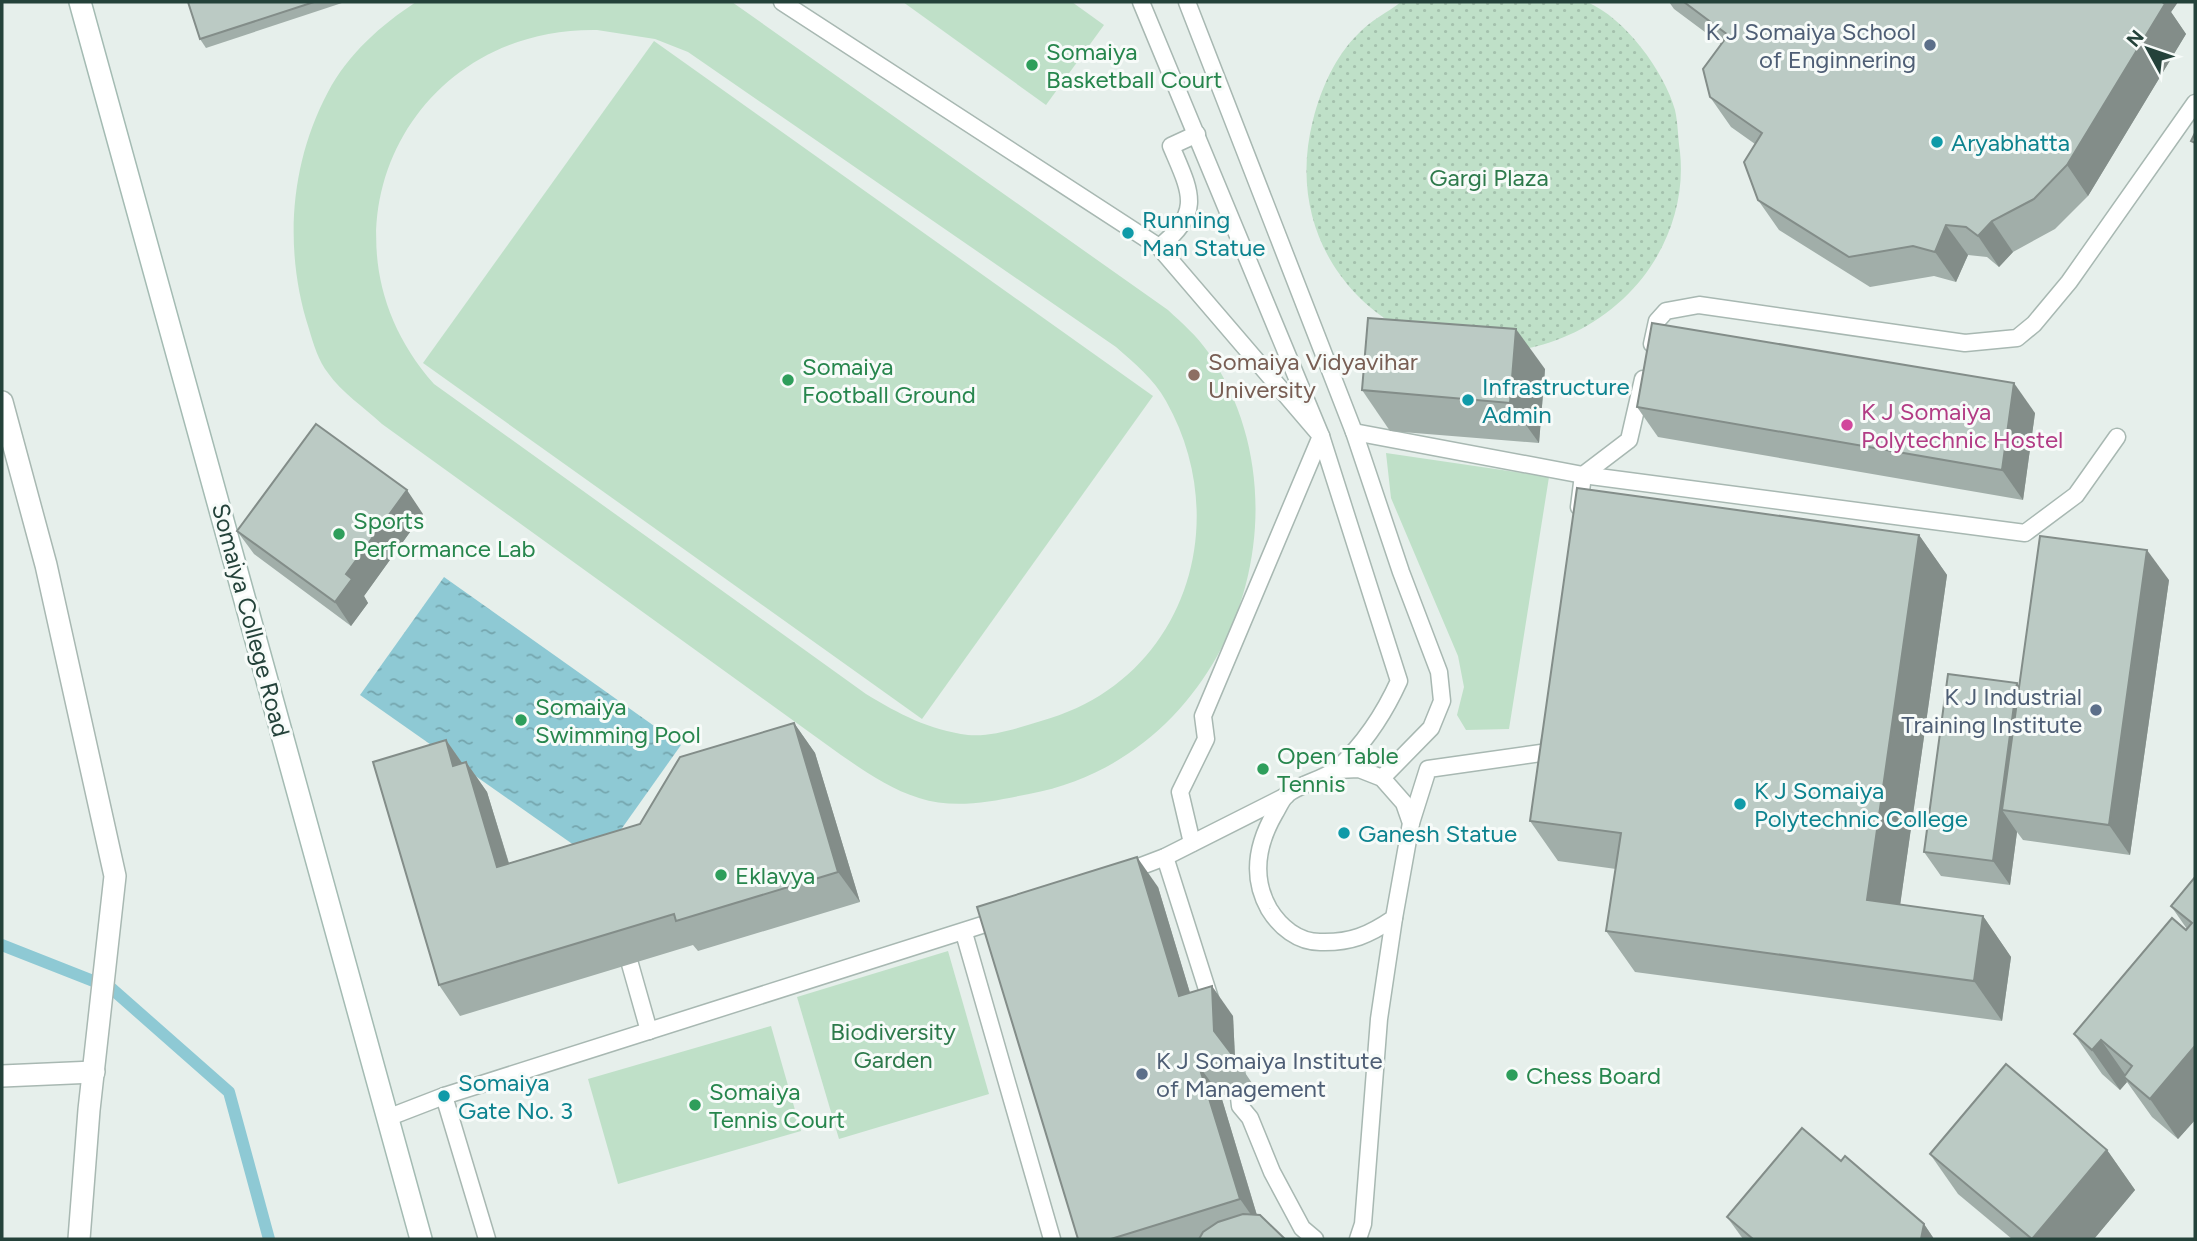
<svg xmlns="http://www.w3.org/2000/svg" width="2197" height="1241" font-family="Figtree,sans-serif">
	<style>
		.grass { fill: url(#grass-dots) }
		.garden { fill: #bfe0c8; fill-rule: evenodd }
		.water { fill: url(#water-ripples) }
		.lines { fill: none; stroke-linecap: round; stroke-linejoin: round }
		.stream { stroke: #8ec9d4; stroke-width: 12 }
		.lane-casing { stroke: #a8b8b2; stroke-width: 19 }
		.street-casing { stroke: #a8b8b2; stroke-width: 24 }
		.secondary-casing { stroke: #a4bbb3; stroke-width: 24 }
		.lane { stroke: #fff; stroke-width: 16 }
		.street { stroke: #fff; stroke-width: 21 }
		.secondary { stroke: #fff; stroke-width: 21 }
		.wall { fill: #a1aea9 }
		.shaded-wall { fill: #838d89 }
		.building { fill: #bbcac4; stroke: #838d89; stroke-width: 2 }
		.service-dot { fill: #5c6f8a; stroke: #f7fbf9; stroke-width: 2.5 }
		.leisure-dot { fill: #2e9e5b; stroke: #f7fbf9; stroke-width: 2.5 }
		.culture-dot { fill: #0f9aa8; stroke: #f7fbf9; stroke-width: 2.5 }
		.education-dot { fill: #8d6e63; stroke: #f7fbf9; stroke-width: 2.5 }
		.hotel-dot { fill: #d1479c; stroke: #f7fbf9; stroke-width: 2.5 }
		.labels { text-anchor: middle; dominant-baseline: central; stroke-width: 6; stroke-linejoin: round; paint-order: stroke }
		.service-label { font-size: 24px; fill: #4e5e75; stroke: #f7fbf9; text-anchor: end }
		.leisure-label { font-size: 24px; fill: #27864d; stroke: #f7fbf9; text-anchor: start }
		.culture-label { font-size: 24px; fill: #0d838f; stroke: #f7fbf9; text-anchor: start }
		.park-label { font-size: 24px; fill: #2d7a4b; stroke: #f7fbf9 }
		.education-label { font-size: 24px; fill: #785e54; stroke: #f7fbf9; text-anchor: start }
		.hotel-label { font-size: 24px; fill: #b23c85; stroke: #f7fbf9; text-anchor: start }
		.street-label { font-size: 24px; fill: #24423a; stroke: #f7fbf9 }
	</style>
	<defs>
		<pattern id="grass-dots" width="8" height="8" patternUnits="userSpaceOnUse" patternTransform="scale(1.75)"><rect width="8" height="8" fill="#bfe0c8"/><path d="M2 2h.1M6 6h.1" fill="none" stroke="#a4c1ad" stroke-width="1.8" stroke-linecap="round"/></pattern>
		<pattern id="water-ripples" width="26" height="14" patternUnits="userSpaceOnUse" patternTransform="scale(1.75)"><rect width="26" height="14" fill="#8ec9d4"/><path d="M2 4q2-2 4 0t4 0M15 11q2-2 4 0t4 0" fill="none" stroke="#74a5ad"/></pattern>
	</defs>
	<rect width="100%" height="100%" fill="#e6efeb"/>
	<path class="grass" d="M1401,2H1587C1625,18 1664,71 1675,110C1678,123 1678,139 1680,152C1686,206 1663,262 1623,299C1483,427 1266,304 1313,120C1321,89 1335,56 1359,33C1370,21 1388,12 1401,2Z"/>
	<g class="garden">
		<path d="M416,2H732L1168,310C1182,323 1197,336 1208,352C1319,515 1226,758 1029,794C994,801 955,810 919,798C890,789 866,772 841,755L382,424C365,408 341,392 328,373C319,362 313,343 309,329C284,252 289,165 328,92C348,54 381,25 416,2ZM597,30L655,39L688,52L1116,347C1134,363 1154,379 1166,401C1236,525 1183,683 1041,721C1018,728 992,737 968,735C929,730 899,714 866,694L434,384C306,240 404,27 597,30Z"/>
		<path d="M903,2H1072L1104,25L1046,105Z"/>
		<path d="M654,41L1153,396L922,719L423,363Z"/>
		<path d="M1386,453L1549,477L1509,729L1466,730L1457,715L1464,687L1458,656L1391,498Z"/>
		<path d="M948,951L989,1094L839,1139L797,997Z"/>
		<path d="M771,1026L801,1131L618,1184L588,1079Z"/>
	</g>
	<path class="water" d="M444,577L681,745L598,862L360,695Z"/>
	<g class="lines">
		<path class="stream" d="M2,945L111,988L229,1092L269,1239"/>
		<g class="lane-casing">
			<g id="lane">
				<path d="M782,2L1159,247L1321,436L1203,716L1206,739L1180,792L1192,843"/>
				<path d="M1141,2L1321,436L1399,681C1384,714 1365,743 1338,768C1324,780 1301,783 1286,795C1282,799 1278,808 1275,813C1257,844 1251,877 1269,909C1280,927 1298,942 1320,942C1351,943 1369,935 1394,918L1411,823L1404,803L1382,778L1359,769L1336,770"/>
				<path d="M1187,2L1354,432L1401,572L1439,672L1442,701L1431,728L1382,778"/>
				<path d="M1159,247C1204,212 1190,191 1171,146L1197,134"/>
				<path d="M1652,344L1657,321L1666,311L1699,305L1965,343L2017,338L2034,324L2069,282L2195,103"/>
				<path d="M1354,432L1583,475L2025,533L2076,495L2117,437"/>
				<path d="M1579,507L1583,475L1629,440L1643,379"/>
				<path d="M1411,823L1428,769L1548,752L1550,741"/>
				<path d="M1165,857L1213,1008"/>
				<path d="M1123,873L1165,857L1286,796"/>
				<path d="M964,933L1052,1239"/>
				<path d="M630,964L649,1031"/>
				<path d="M1236,1071L1240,1106L1250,1118L1272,1172L1302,1228L1315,1239"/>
				<path d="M444,1096L487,1239"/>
				<path d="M387,1118L444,1096L1001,919"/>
				<path d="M1358,1239L1363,1224L1379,1019L1394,918"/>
			</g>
		</g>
		<g class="street-casing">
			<g id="street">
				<path d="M2,402L46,565L115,876L89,1110L79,1239"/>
				<path d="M2,1076L94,1072"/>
			</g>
		</g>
		<g class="secondary-casing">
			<path id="secondary" d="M80,2L421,1239"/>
		</g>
		<use href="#lane" class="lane"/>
		<use href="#street" class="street"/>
		<use href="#secondary" class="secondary"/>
	</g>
	<g class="wall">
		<path d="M188,2H345L206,48L200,39Z"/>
		<path d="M1669,2H2178L2171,12L2186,34L2088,196L2055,229L2013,252L1999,267L1987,257L1968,255L1956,282L1934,276L1870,287L1779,230L1758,200L1755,144L1731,127L1710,97L1721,44L1674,9Z"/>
		<path d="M1545,369L1539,443L1390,431L1362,390Z"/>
		<path d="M1637,407L2035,413L2023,500L1658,437Z"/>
		<path d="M423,514L364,596L368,603L351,626L254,554L237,531Z"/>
		<path d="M1919,535L1947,575L1900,905L1983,916L2011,957L2002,1021L1635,972L1606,931L1616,869L1558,861L1530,821Z"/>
		<path d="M2169,580L2130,855L2023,840L2017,832L2010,885L1941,876L1924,852L2017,683L2019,686Z"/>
		<path d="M794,723L815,753L860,902L698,951L693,945L460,1016L439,985L446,740L462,763L466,762L487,792L509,863L640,824Z"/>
		<path d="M2195,877V1120L2178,1139L2152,1117L2127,1082L2120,1090L2102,1074L2074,1034L2187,929L2171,906Z"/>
		<path d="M1158,887L1190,993L1233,1016L1235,1058L1254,1086L1221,1096L1257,1215L1285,1239H1078Z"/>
		<path d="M2107,1150L2135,1190L2094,1239H2012L1958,1194L1930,1154Z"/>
		<path d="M1841,1161L1924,1224L1934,1239H1743L1727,1217Z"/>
	</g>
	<g class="shaded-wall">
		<path d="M2154,2H2178L2171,12L2186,34L2088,196L2067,165Z"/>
		<path d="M1992,221L2013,252L1999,267L1978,236Z"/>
		<path d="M1946,225L1968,255L1956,282L1935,252Z"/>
		<path d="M1516,329L1545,369L1539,443L1510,403Z"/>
		<path d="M2014,383L2035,413L2023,500L2002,470Z"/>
		<path d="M407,490L423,514L364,596L368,603L351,626L335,602L346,574Z"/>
		<path d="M1919,535L1947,575L1895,941L1867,900Z"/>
		<path d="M2147,550L2169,580L2130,855L2109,825Z"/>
		<path d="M2017,683L2034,707L2002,810L2017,832L2010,885L1993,861Z"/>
		<path d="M794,723L815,753L860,902L838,872Z"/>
		<path d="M446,740L467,770L453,766Z"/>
		<path d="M466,762L487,792L519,897L497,867Z"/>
		<path d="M1137,857L1158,887L1200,1026L1179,996Z"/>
		<path d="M1983,916L2011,957L2002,1021L1974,981Z"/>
		<path d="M1212,986L1233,1016L1235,1058L1214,1031Z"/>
		<path d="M2101,1040L2129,1080L2124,1077L2127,1082L2120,1090L2092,1050Z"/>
		<path d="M2195,1046V1120L2178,1139L2150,1099Z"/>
		<path d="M1199,1066L1221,1096L1261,1229L1240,1199Z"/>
		<path d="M2107,1150L2135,1190L2094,1239H2032Z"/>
		<path d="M1924,1224L1934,1239H1921Z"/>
	</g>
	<g class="building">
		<path d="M188,2H314L200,39Z"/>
		<path d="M1684,2H2162L2165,4L2067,165L2034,199L1992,221L1978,236L1966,227L1946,225L1935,252L1913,246L1849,257L1758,200L1744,162L1762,133L1710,97L1703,69L1728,35Z"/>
		<path d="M2195,133V143L2191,141Z"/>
		<path d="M1368,318L1516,329L1510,403L1362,390Z"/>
		<path d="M1652,323L2014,383L2002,470L1637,407Z"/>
		<path d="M316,424L407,490L346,574L352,579L335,602L237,531Z"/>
		<path d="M1577,488L1919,535L1867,900L1983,916L1974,981L1606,931L1621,833L1530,821Z"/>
		<path d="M2040,536L2147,550L2109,825L2002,810Z"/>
		<path d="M1948,674L2017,683L1993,861L1924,852Z"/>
		<path d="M794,723L838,872L676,921L674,914L439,985L373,762L446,740L453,766L466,762L497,867L640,824L680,757Z"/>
		<path d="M1137,857L1179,996L1212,986L1214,1031L1233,1056L1199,1066L1240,1199L1111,1239H1078L977,907Z"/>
		<path d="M2195,877V1046L2150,1099L2124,1077L2132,1066L2101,1040L2092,1050L2074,1034L2172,918L2186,930L2192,923L2171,906Z"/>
		<path d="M2006,1064L2107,1150L2032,1239L1930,1154Z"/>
		<path d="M1802,1128L1841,1161L1845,1156L1924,1224L1921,1239H1753L1727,1217Z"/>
		<path d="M1243,1214L1260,1215L1285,1239H1199L1203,1232L1218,1222Z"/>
	</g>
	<g class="service-dot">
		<circle cx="1930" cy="45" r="7"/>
		<circle cx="2096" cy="710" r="7"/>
		<circle cx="1142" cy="1074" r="7"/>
	</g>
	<g class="leisure-dot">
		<circle cx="1032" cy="65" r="7"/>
		<circle cx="788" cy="380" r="7"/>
		<circle cx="339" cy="534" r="7"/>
		<circle cx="521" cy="720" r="7"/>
		<circle cx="1263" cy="769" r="7"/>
		<circle cx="721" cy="875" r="7"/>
		<circle cx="1512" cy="1075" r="7"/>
		<circle cx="695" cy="1105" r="7"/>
	</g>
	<g class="culture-dot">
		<circle cx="1937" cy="142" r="7"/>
		<circle cx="1128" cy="233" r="7"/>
		<circle cx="1468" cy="400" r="7"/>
		<circle cx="1740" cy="804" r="7"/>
		<circle cx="1344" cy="833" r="7"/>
		<circle cx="444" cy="1096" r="7"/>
	</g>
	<circle class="education-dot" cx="1194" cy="375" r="7"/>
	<circle class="hotel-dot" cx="1847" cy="425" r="7"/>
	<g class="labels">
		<g class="service-label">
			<text x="1916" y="31">K J Somaiya School<tspan x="1916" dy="28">of Enginnering</tspan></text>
			<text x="2082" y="696">K J Industrial<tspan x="2082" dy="28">Training Institute</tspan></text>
			<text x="1156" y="1060" text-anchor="start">K J Somaiya Institute<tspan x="1156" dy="28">of Management</tspan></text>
		</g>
		<g class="leisure-label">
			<text x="1046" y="51">Somaiya<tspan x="1046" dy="28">Basketball Court</tspan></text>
			<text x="802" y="366">Somaiya<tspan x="802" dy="28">Football Ground</tspan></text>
			<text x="353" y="520">Sports<tspan x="353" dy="28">Performance Lab</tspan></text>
			<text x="535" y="706">Somaiya<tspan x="535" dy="28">Swimming Pool</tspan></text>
			<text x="1277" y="755">Open Table<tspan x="1277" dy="28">Tennis</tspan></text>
			<text x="735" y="875">Eklavya</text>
			<text x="1526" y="1075">Chess Board</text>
			<text x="709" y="1091">Somaiya<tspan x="709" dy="28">Tennis Court</tspan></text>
		</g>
		<g class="culture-label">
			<text x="1951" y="142">Aryabhatta</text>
			<text x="1142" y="219">Running<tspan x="1142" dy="28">Man Statue</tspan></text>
			<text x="1482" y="386">Infrastructure<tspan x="1482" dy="28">Admin</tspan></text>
			<text x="1754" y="790">K J Somaiya<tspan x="1754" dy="28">Polytechnic College</tspan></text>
			<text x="1358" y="833">Ganesh Statue</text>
			<text x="458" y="1082">Somaiya<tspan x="458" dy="28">Gate No. 3</tspan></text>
		</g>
		<g class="park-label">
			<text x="1489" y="177">Gargi Plaza</text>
			<text x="893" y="1031">Biodiversity<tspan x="893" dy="28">Garden</tspan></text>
		</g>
		<g class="education-label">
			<text x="1208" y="361">Somaiya Vidyavihar<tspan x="1208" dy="28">University</tspan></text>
		</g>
		<g class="hotel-label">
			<text x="1861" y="411">K J Somaiya<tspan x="1861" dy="28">Polytechnic Hostel</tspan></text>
		</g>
		<g class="street-label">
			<text transform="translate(251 620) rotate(75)">Somaiya College Road</text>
		</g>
	</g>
	<rect width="2197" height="1241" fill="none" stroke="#24423a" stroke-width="7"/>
	<g transform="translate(2148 49) rotate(310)" stroke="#f7fbf9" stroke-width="5" paint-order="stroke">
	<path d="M0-5L12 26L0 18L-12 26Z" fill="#24423a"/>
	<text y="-10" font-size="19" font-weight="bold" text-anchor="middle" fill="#24423a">N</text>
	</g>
</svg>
